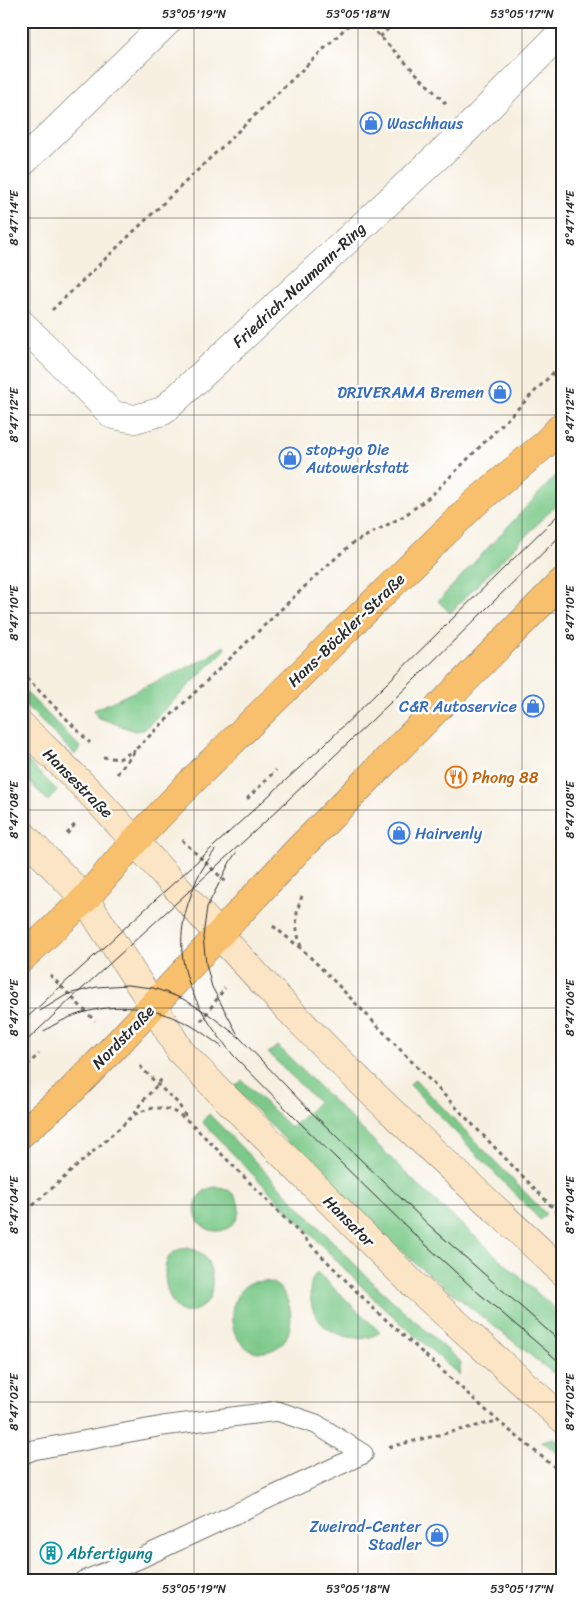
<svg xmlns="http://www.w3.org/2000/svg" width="584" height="1602" font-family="Sriracha,sans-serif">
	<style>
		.green { fill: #7bc989; stroke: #537a5a }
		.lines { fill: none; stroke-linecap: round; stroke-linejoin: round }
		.lane-casing { stroke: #72706b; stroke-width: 21 }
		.street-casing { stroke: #72706b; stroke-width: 29 }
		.secondary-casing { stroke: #72706b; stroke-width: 29 }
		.primary-casing { stroke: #72706b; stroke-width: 29 }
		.path { stroke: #72706b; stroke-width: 3; stroke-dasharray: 4 4; stroke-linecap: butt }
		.lane { stroke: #fff; stroke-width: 19 }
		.street { stroke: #fff; stroke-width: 28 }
		.secondary { stroke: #fce5c4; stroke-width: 28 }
		.primary { stroke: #f8bf6c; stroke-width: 28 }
		.tram { stroke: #2b2b2b; stroke-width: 1 }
		.ticks { fill: none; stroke: #2b2b2b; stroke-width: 1; stroke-opacity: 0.45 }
		.labels { text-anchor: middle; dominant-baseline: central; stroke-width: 5; stroke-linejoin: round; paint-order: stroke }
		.shop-label { font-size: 16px; fill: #366cbe; stroke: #fff; text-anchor: start }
		.street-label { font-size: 16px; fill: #2b2b2b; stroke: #fff }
		.food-label { font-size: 16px; fill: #c56008; stroke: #fff; text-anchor: start }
		.culture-label { font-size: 16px; fill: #0d838f; stroke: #fff; text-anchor: start }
		.neatline { fill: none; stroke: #2b2b2b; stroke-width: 2 }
		.ticks-label { font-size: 12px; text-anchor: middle; fill: #2b2b2b }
	</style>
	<rect width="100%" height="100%" fill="#fff"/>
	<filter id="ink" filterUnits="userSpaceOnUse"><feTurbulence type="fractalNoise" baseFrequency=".02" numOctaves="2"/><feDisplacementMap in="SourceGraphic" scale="10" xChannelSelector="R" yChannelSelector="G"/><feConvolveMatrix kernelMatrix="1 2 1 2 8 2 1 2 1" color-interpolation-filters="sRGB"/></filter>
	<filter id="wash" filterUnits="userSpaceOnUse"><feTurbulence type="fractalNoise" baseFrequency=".0096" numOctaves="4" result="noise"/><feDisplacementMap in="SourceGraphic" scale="20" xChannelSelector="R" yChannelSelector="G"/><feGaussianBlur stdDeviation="1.12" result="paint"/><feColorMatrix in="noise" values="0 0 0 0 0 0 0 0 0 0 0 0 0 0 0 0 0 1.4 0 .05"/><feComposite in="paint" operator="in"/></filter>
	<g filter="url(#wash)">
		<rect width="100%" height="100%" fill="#f7f0e1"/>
		<g class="green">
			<path d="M563,468V498L450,613L438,601Z"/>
			<path d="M224,646L226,649L144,730L135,731L97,717L94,710L203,660Z"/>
			<path d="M21,687L80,747L75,755L21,701Z"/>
			<path d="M21,754L57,790L48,801L21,773Z"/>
			<path d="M278,1046L420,1187L563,1316V1381L417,1265L325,1180L234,1088L242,1080L291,1128L318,1102L268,1053Z"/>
			<path d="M415,1079L546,1214L540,1220L410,1085Z"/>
			<path d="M209,1114L373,1283L461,1362L459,1375L370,1295L202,1122Z"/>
			<circle cx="217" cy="1209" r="22"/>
			<path d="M186,1248C189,1249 194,1249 197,1251C211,1258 214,1278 211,1292C210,1300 205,1305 198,1309C194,1311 187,1313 183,1312C167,1306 160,1269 169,1257C174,1251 179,1249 186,1248Z"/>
			<path d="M317,1272L380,1332C377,1334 373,1336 370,1337C364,1339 356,1338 350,1337C330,1334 314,1322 311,1301C309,1290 310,1281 317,1272Z"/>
			<path d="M265,1281C269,1282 273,1283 276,1285C291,1295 295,1323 286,1338C276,1355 251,1358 239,1340C226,1323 231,1293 250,1283C254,1281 261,1282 265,1281Z"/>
			<path d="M554,1438L563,1445V1458L542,1441Z"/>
		</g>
	</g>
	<g filter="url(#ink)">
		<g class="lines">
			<g class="lane-casing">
				<g id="lane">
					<path d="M21,1455L33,1450L163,1426L277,1411L316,1424L363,1454"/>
					<path d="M83,1581L139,1559L363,1454"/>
				</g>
			</g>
			<g class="street-casing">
				<g id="street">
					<path d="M21,164L168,21"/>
					<path d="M21,323L113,415L135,419L163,411L469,127L563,31"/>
				</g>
			</g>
			<g class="secondary-casing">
				<g id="secondary">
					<path d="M21,725C47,751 74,775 98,801C164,872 227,946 294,1015C380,1104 472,1187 563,1272"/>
					<path d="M21,833L85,899L158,1013L180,1051L218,1090L414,1285L563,1419"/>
				</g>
			</g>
			<g class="primary-casing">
				<g id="primary">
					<path d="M21,959L85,899L134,842L195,778L474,504L544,445L563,425"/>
					<path d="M21,1134L71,1091L118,1043L297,851L563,581"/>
				</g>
			</g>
			<g class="path">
				<path d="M365,21L447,105"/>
				<path d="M380,37L396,21"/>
				<path d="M52,310L353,21"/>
				<path d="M21,672L90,743"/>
				<path d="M103,757L119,759L135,750"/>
				<path d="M117,774L137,748L322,570L353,543L404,516L432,495L563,363"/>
				<path d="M247,799L276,770"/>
				<path d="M67,834L76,823"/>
				<path d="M182,840L226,882"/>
				<path d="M302,896C294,917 295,928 302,950"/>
				<path d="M273,926L303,950L333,980L563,1218"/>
				<path d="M50,975L95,1021"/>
				<path d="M201,1021L225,988"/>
				<path d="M140,1066L158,1085L178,1103L187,1119"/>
				<path d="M21,1071L39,1054"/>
				<path d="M134,1114C142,1099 153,1092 162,1078"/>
				<path d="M21,1216L134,1115C161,1101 175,1109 196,1128L373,1308L498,1421L563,1474"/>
				<path d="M389,1447L497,1421"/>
				<path d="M558,1581L563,1576"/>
			</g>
			<use href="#lane" class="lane"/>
			<use href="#street" class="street"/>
			<use href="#secondary" class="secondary"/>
			<use href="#primary" class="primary"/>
			<g class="tram">
				<path d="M215,850C210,857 205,865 200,873C196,880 193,889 190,898C167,961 195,1008 234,1056L299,1122L414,1234L475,1290L563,1365"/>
				<path d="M236,853L231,860L207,907L203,937L206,964L212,987L237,1033"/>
				<path d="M40,1011L68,994L97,987L127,985L153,988L165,992L183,999L207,1013L239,1037L310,1111L430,1226L563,1344"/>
				<path d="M21,1023L323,746L563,510"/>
				<path d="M44,1031C89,1001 142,1000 190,1025C201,1031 212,1040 222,1047"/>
				<path d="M21,1046L72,998L267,820L412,682L563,533"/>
			</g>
		</g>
	</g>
	<path class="ticks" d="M30,21V1581M194,21V1581M358,21V1581M522,21V1581M21,218H563M21,415H563M21,613H563M21,810H563M21,1008H563M21,1205H563M21,1402H563"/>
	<defs>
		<g id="shop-ring" transform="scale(1.125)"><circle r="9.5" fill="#fff" stroke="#3f7fe0" stroke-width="1.5"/><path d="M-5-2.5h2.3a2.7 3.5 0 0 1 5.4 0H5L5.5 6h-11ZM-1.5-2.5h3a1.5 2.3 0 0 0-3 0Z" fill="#3f7fe0"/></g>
		<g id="restaurant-ring" transform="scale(1.125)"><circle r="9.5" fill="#fff" stroke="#e8710a" stroke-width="1.5"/><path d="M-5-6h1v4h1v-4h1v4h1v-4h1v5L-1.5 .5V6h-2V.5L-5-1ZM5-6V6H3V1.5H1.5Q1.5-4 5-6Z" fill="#e8710a"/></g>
		<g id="building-ring" transform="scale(1.125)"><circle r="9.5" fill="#fff" stroke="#0f9aa8" stroke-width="1.5"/><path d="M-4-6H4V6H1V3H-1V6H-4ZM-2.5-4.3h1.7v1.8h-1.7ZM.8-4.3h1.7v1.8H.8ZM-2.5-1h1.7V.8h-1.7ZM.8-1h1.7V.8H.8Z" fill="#0f9aa8"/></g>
	</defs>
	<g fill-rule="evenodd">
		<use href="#shop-ring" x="371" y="123"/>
		<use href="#shop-ring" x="500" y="392"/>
		<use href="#shop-ring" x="290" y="458"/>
		<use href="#shop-ring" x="533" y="706"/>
		<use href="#restaurant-ring" x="456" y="777"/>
		<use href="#shop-ring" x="399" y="833"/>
		<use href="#shop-ring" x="437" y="1535"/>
		<use href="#building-ring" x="51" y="1553"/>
	</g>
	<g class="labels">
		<g class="shop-label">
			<text x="387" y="123">Waschhaus</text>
			<text x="484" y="392" text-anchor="end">DRIVERAMA Bremen</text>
			<text x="306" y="449">stop+go Die<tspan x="306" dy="18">Autowerkstatt</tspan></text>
			<text x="517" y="706" text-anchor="end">C&amp;R Autoservice</text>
			<text x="415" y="833">Hairvenly</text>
			<text x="421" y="1526" text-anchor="end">Zweirad-Center<tspan x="421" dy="18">Stadler</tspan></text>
		</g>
		<g class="street-label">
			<text transform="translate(299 285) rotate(-43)">Friedrich-Naumann-Ring</text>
			<text transform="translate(346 630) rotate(-44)">Hans-Böckler-Straße</text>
			<text transform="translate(78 783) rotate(45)">Hansestraße</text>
			<text transform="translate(123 1037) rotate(-46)">Nordstraße</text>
			<text transform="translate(349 1221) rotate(45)">Hansator</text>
		</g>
		<g class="food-label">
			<text x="472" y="777">Phong 88</text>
		</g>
		<g class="culture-label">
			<text x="67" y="1553">Abfertigung</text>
		</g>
	</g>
	<rect width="584" height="1602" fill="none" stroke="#fff" stroke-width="55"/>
	<rect x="28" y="28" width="528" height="1546" class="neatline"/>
	<g class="ticks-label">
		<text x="194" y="18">53°05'19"N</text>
		<text x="358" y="18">53°05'18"N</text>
		<text x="522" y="18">53°05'17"N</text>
		<text transform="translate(570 218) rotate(-90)" y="4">8°47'14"E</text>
		<text transform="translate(14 218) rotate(-90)" y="4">8°47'14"E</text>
		<text transform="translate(570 415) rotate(-90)" y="4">8°47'12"E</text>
		<text transform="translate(14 415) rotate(-90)" y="4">8°47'12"E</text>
		<text transform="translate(570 613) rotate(-90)" y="4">8°47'10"E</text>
		<text transform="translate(14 613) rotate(-90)" y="4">8°47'10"E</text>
		<text transform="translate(570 810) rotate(-90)" y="4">8°47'08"E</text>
		<text transform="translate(14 810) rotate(-90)" y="4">8°47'08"E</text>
		<text transform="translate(570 1008) rotate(-90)" y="4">8°47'06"E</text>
		<text transform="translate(14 1008) rotate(-90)" y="4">8°47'06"E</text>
		<text transform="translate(570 1205) rotate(-90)" y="4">8°47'04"E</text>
		<text transform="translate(14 1205) rotate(-90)" y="4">8°47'04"E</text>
		<text transform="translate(570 1402) rotate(-90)" y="4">8°47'02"E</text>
		<text transform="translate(14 1402) rotate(-90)" y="4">8°47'02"E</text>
		<text x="194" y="1593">53°05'19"N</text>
		<text x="358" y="1593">53°05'18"N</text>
		<text x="522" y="1593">53°05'17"N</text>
	</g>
</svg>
